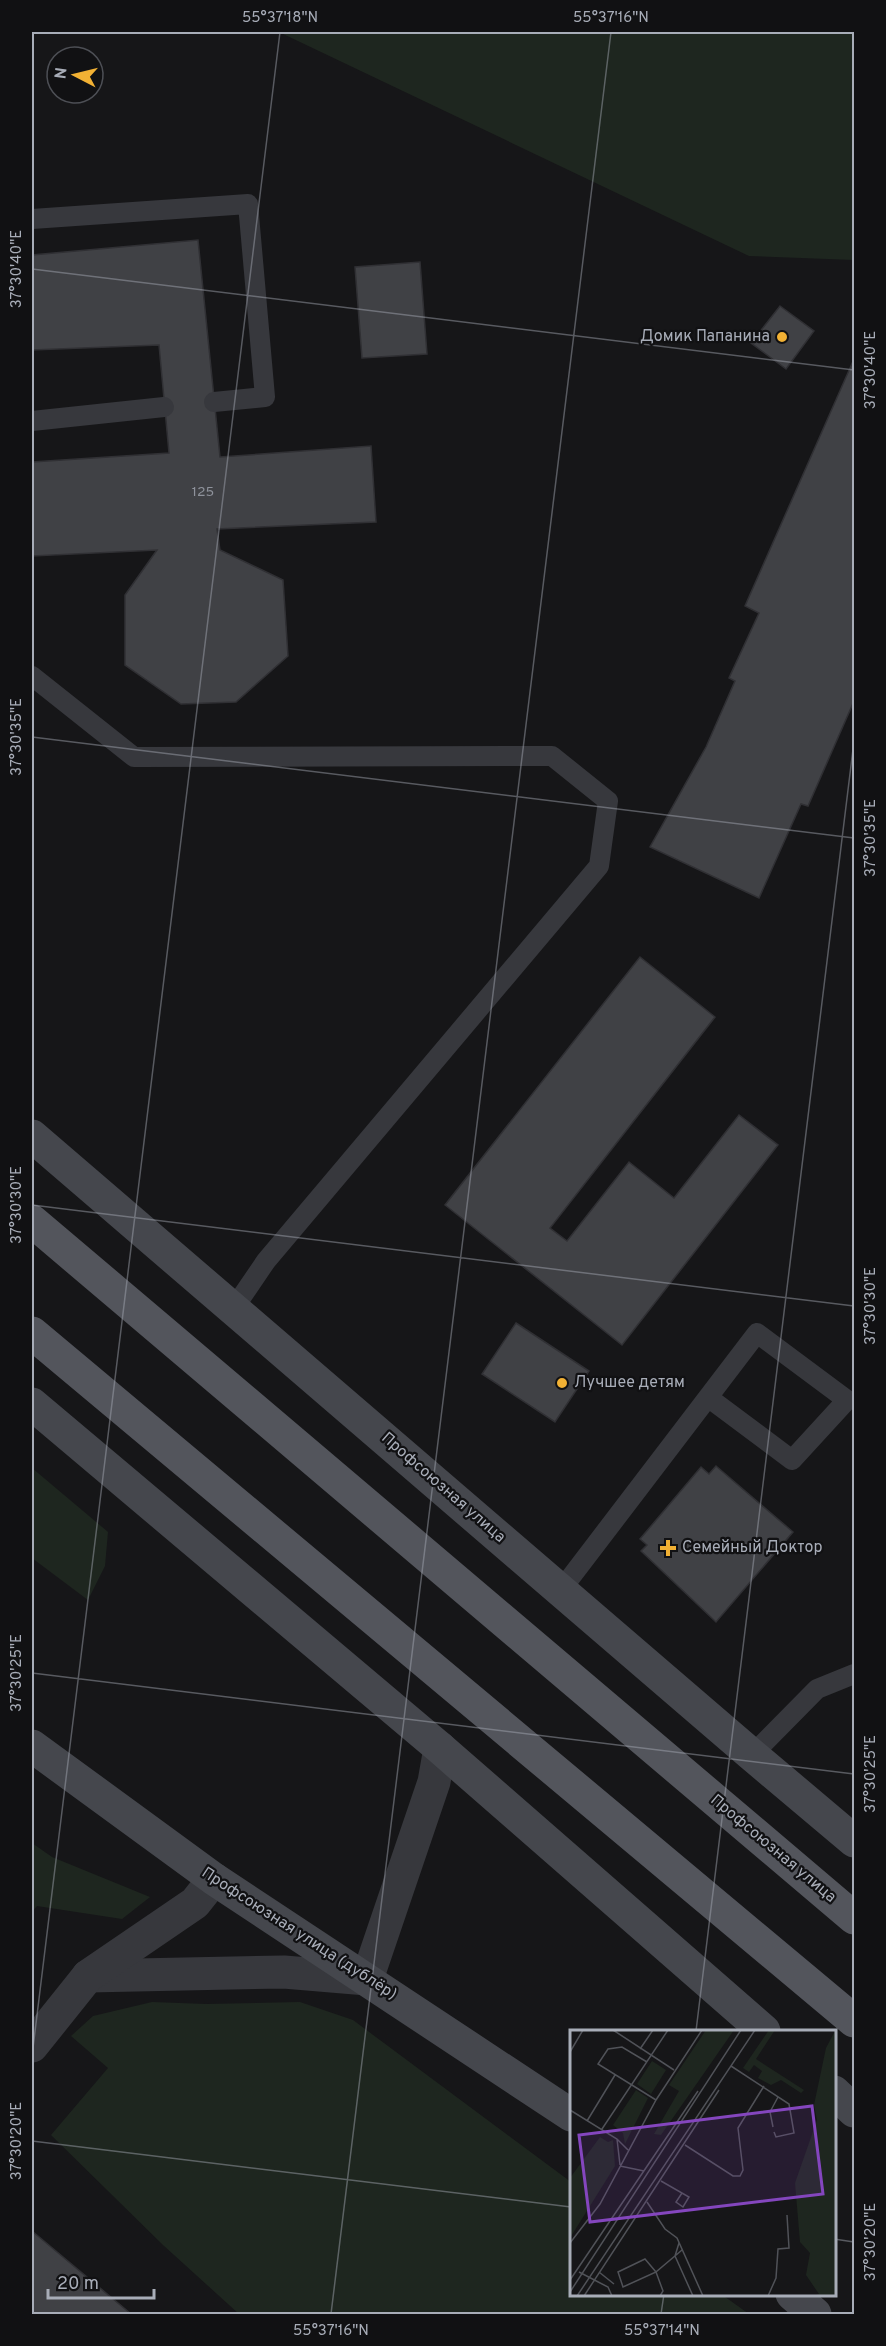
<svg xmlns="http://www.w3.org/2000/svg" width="886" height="2346" font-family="Overpass,sans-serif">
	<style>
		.green { fill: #1e261f }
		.building { fill: #404145; stroke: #303034; stroke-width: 1.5 }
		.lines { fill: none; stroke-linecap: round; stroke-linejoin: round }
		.lane { stroke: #37383d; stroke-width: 20 }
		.street { stroke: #37383d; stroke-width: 33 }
		.secondary { stroke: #45474d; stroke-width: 33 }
		.primary { stroke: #53555c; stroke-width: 33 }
		.ticks { fill: none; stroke: #a8adb8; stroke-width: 1.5; stroke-opacity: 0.45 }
		.poi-dot { fill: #f2b134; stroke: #111113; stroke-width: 2 }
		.labels { text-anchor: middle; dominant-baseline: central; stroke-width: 4.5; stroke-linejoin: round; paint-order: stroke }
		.number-label { font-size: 14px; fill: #8e929b }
		.poi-label { font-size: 16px; fill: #a8adb8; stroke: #111113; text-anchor: start }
		.street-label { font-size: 16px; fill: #a8adb8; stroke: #111113 }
		.inset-road { fill: none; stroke: #505258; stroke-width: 1.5 }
		.view { fill: #8446be; fill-opacity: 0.15; stroke: #8446be; stroke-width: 3 }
		.inset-edge { fill: none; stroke: #a8adb8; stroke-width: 3 }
		.neatline { fill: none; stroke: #a8adb8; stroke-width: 2 }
		.ticks-label { font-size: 15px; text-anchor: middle; fill: #a8adb8 }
	</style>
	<rect width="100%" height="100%" fill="#161618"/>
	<g class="green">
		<path d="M279,32H854V260L749,256Z"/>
		<path d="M32,1468L108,1532L105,1566L88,1600L32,1558Z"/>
		<path d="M32,1843L52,1857L150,1897L122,1919L37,1906L32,1912Z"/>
		<path d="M152,2002L206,2004L300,2002L353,2020L571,2182V2294H721L749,2314H239L163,2245L51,2135L108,2068L71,2036L93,2016Z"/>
	</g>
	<g class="building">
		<path d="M198,240L220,457L371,446L376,522L217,529L220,550L283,580L288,656L236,702L181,704L125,665V595L157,550L32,556V462L169,453L159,345L32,350V255Z"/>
		<path d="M420,262L427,354L362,358L355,267Z"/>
		<path d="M780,306L814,331L786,369L751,343Z"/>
		<path d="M854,359V701L808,806L801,804L759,898L650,847L706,747L735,681L729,678L759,613L745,606Z"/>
		<path d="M640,957L715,1017L550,1228L567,1241L629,1162L674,1198L739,1115L778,1145L622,1345L445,1205Z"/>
		<path d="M516,1323L589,1371L555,1422L482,1374Z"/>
		<path d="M716,1466L793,1532L716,1622L641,1551L647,1545L640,1539L701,1467L709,1474Z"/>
		<path d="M32,2231L131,2314H32Z"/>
	</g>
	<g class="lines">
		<g class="lane">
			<path d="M32,219L248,204L265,397L214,402"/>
			<path d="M32,421L164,407"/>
			<path d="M32,676L134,757L552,756L608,801L599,866L266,1261L234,1308"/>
			<path d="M561,1590L757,1333L847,1400L792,1460L709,1398"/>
			<path d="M752,1755L817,1689L854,1674"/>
		</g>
		<g class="street">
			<path d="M88,1976L284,1972L367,1979L434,1782L440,1748"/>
			<path d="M32,2046L88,1976L195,1903L214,1879"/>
		</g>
		<g class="secondary">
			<path d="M32,1136L752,1755L854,1841"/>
			<path d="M32,1404L440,1748L764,2031"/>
			<path d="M32,1746L214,1879L571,2115"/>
			<path d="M834,2092L854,2111"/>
			<path d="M792,2294L815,2314"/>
		</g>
		<g class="primary">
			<path d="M32,1221L854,1918"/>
			<path d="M32,1333L854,2021"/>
		</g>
	</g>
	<path class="ticks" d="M32,269L854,370M32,737L854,838M32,1205L854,1306M32,1673L854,1774M696,2031L854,741M32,2056L280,32M32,2141L571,2207M834,2239L854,2242M331,2314L611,32M661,2314L664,2294"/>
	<g class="poi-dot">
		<circle cx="782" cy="337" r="6"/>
		<circle cx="562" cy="1383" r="6"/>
		<path d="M665 1539h6v6h6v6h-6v6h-6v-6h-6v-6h6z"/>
	</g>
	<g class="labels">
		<g class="number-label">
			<text x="203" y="492">125</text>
		</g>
		<g class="poi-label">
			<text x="770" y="337" text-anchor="end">Домик Папанина</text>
			<text x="574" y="1383">Лучшее детям</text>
			<text x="682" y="1548">Семейный Доктор</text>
		</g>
		<g class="street-label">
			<text transform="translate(443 1488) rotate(41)">Профсоюзная улица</text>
			<text transform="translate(773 1849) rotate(40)">Профсоюзная улица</text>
			<text transform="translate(299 1934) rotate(33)">Профсоюзная улица (дублёр)</text>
		</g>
	</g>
	<g transform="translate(570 2030)">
		<rect width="266" height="266" fill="#161618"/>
		<path d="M136,0H164L91,105L84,104L109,61L99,55ZM199,0H205L186,29L234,60L231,63L211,50L201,55L188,48L192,41L184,35L179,42L173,38ZM265,1V265H246L249,264L236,245L240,223L230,212L225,153L247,90L244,75L256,18ZM82,31L96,40L81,64L67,54ZM66,60L78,68L55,114L53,103L43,95ZM30,107L38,112L43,110L45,136L0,208V148Z" fill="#1e261f"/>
		<path class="inset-road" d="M43,0L104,40M70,19L83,0M0,22L13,0M77,32L52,17L38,19L28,34L86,70M161,36L219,74L224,103L206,107L204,102M0,80L47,109L58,120M17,91L45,45M203,97L200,82L208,67M32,99L98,0M47,109L50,135M115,115L163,146H170L173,140L168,98L194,56M50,136L74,141M91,151L119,167L113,177L106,172L112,163M77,172L95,199L107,208L133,266M0,213L30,174L86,70L132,0M109,213L105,226L123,266M75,229L86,242L53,257L48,242ZM9,242L38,257L42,266M29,242L44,254M0,250L128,61M0,262L171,0M7,266L185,0M14,266L149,60M90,266L93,261L86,242L112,220M198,266L206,248L208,219L219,218L217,185"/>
		<path class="view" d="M242,76L253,164L20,192L9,105Z"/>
		<rect width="266" height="266" class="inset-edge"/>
	</g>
	<rect width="886" height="2346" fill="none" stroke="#111113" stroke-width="66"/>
	<g transform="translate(75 75) rotate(277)"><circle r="28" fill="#111113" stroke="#4d4f55" stroke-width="1.5"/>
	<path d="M0-4.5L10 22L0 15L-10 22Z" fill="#f2b134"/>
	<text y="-9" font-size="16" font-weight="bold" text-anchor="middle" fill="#a8adb8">N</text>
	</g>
	<path d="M48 2289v9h106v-9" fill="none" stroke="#a8adb8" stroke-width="3"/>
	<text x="57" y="2289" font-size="18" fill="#a8adb8" stroke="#111113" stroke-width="4.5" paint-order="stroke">20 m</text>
	<rect x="33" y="33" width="820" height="2280" class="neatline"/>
	<g class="ticks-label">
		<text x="280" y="22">55°37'18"N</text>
		<text x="611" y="22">55°37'16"N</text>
		<text transform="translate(16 269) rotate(-90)" y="5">37°30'40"E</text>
		<text transform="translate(870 370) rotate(-90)" y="5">37°30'40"E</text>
		<text transform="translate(16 737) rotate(-90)" y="5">37°30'35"E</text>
		<text transform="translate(870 838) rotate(-90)" y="5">37°30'35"E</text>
		<text transform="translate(16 1205) rotate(-90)" y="5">37°30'30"E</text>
		<text transform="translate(870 1306) rotate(-90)" y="5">37°30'30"E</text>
		<text transform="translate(16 1673) rotate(-90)" y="5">37°30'25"E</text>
		<text transform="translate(870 1774) rotate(-90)" y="5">37°30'25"E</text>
		<text transform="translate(16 2141) rotate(-90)" y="5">37°30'20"E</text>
		<text transform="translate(870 2242) rotate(-90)" y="5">37°30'20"E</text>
		<text x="331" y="2335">55°37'16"N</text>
		<text x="662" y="2335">55°37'14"N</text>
	</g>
</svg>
